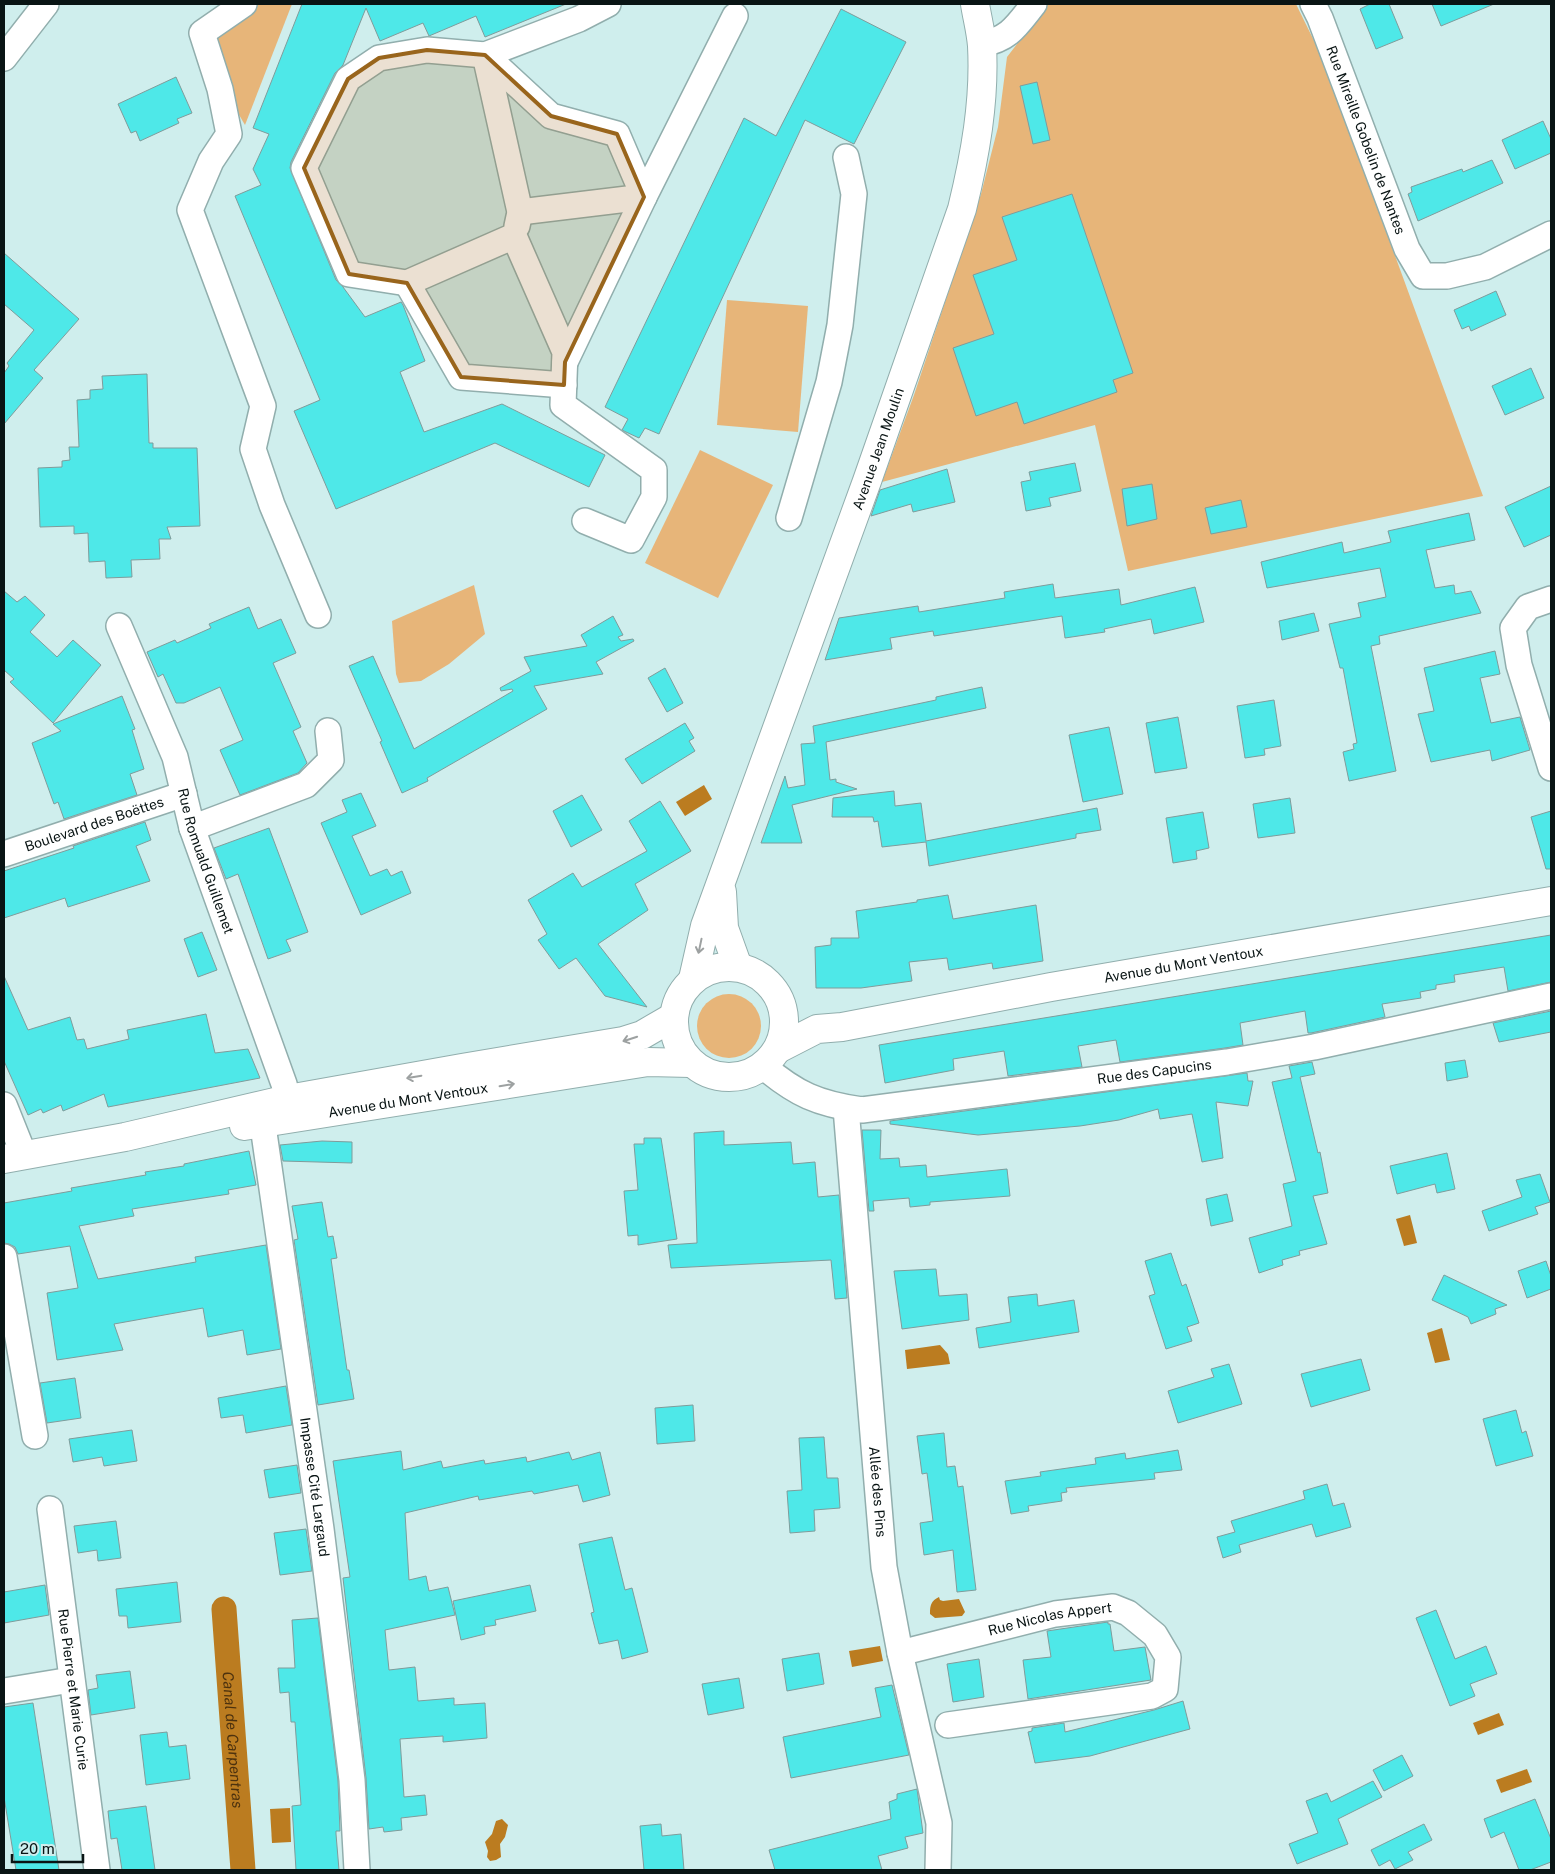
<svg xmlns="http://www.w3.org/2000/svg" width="1555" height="1874" font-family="'Public Sans',sans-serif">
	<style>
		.green { fill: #e7b579 }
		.water { fill: #bb7c20 }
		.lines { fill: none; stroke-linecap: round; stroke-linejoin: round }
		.canal { stroke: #bb7c20; stroke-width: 25 }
		.building { fill: #4ee8e8; stroke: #7f9c9b }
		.street-casing { stroke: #91aead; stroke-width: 28 }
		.secondary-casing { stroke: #91aead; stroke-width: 30 }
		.street { stroke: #fff; stroke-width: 25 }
		.secondary { stroke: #fff; stroke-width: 28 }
		.oneway { stroke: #9da1a1 }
		.marked { fill: #99651c; fill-opacity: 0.2; stroke: #99651c; stroke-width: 4; stroke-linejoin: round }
		.labels { text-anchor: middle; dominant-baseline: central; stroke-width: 5; stroke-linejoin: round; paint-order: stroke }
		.street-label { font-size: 14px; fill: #091414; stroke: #cfeeed }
		.water-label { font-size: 15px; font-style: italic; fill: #4d320e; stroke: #cfeeed }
	</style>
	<rect width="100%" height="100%" fill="#cfeeed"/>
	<g class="green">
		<path d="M260,4H292L245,125L235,108L214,47L219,27L235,16Z"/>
		<path d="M1048,4H1296L1322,57L1330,78L1483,496L1128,571L1095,425L882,482L914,395L981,194L998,127L1007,57Z"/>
		<path d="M727,300L808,306L798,432L717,425Z"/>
		<path d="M700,450L773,485L718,598L645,563Z"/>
		<path d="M474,585L485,634L449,664L421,681L399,683L396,674L392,621Z"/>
		<circle cx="729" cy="1026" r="32"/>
	</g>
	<g class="water">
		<path d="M704,785L712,799L685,816L676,802Z"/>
		<path d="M1410,1215L1417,1243L1404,1246L1396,1219Z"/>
		<path d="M1442,1328L1450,1360L1435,1363L1427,1333Z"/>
		<path d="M940,1345L948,1354L950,1364L907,1369L905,1350Z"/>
		<path d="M939,1597L940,1600L943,1601L959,1599L965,1612L962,1616L935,1618L930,1614C930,1605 931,1601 939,1597Z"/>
		<path d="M880,1646L883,1661L852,1667L849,1651Z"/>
		<path d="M1499,1713L1504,1725L1478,1735L1473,1723Z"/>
		<path d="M1527,1769L1532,1782L1501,1793L1496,1780Z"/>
		<path d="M290,1808L291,1842L272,1843L270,1809Z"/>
		<path d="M502,1819L508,1825L505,1837L500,1844L501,1857L496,1860L490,1861L487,1857L488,1851L485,1842L492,1834L496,1821Z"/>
	</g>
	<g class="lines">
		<path class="canal" id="s1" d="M224,1609L243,1870"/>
	</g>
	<g class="building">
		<path d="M302,4H566L485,37L476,16L429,36L423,23L380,41L366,8L343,65L335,73L291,162L290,168L336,280L343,287L365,317L401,302L403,305L425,361L400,372L424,432L502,404L605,455L589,487L495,443L336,509L294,411L320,400L235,196L261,185L253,169L269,134L253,128Z"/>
		<path d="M1370,4H1389L1403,38L1376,49L1360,9Z"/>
		<path d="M1432,4H1494L1441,26Z"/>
		<path d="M841,9L906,42L854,144L805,120L659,434L645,428L639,438L626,432L622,430L628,419L605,407L744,118L776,136Z"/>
		<path d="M176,77L192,113L177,119L179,123L140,141L136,131L131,133L118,104Z"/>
		<path d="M1037,82L1050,140L1033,144L1020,86Z"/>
		<path d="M1543,121L1551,139V153L1515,169L1502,140Z"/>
		<path d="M1492,160L1503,183L1418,221L1408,194L1412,192L1411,187L1462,169L1463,172Z"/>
		<path d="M1072,194L1133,373L1113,380L1117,392L1024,424L1017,402L976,416L953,348L994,334L973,275L1017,260L1002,217Z"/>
		<path d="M4,253L79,319L34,370L43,378L4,424V373L9,366L7,363L34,330L4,304Z"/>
		<path d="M1496,291L1506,315L1471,331L1469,326L1462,329L1454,310Z"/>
		<path d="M1531,368L1544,398L1505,415L1492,386Z"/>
		<path d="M147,374L149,443H153V448H197L200,526L167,527L171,539H159L160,559L131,560L132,577L106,578L105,561L89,562L88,533L74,534V526L40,527L38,468L62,467V461L70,460L69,447H79L77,400L90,399V390L103,389L102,376Z"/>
		<path d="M1075,463L1081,491L1049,498L1051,506L1026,511L1021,482L1031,480L1029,472Z"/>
		<path d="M947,469L955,502L913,512L911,504L871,516L880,490Z"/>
		<path d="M1152,484L1157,519L1127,526L1122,489Z"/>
		<path d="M1551,486V535L1524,547L1505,507Z"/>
		<path d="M1241,500L1247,527L1211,534L1205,508Z"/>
		<path d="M1469,513L1475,540L1426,550L1435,588L1454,585L1455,594L1471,591L1481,613L1379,636L1380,644L1371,646L1396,771L1349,781L1343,752L1354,749L1353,744L1357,743L1343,668H1340L1329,624L1361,617L1358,603L1386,597L1380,568L1267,588L1261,562L1342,542L1344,553L1391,542L1388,531Z"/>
		<path d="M1053,584L1055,598L1119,589L1121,605L1195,587L1204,622L1154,634L1151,619L1104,629L1105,632L1065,638L1062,616L934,636L933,631L890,638L892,649L825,660L839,618L918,606L919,612L1005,598L1004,592Z"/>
		<path d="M4,591L17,602L25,596L45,615L30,632L57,657L73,640L101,665L53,723L10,682L14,679L4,670Z"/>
		<path d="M249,607L258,629L281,619L296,653L273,663L301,727L293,731L307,763L298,773L240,795L220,750L243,740L220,687L184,703H176L163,674L158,677L147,652L175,640L177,643L211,628L209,624Z"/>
		<path d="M1314,613L1319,631L1282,640L1279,621Z"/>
		<path d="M613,616L623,635L618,637L621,641L633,639L634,641L596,662L603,674L534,686L547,709L427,778L428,781L402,793L380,742L382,741L349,666L373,656L414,749L513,691L512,689L501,691L500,688L531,671L524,657L587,646L581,635Z"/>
		<path d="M1495,651L1500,674L1480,678L1491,723L1520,717L1530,750L1492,761L1490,750L1431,762L1418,714L1434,711L1424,668Z"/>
		<path d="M665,668L683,703L667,712L648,678Z"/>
		<path d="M982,687L986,708L826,742L830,780L836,779V782L857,789L792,805L802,843H761L785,776L788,788L805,785L801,744L815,743L813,726L936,700V697Z"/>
		<path d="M122,696L135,729L132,730L144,769L130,774L137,795L64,819L58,802L54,804L32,743L61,731L53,724Z"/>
		<path d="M1274,700L1281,746L1264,749L1265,755L1245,758L1237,706Z"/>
		<path d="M1178,717L1187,768L1155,773L1146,723Z"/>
		<path d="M685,723L694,738L689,741L695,751L642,784L625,759Z"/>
		<path d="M1109,727L1123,794L1083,802L1069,735Z"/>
		<path d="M894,791L895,806L921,803L926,841L1097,808L1101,830L1076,834V838L929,866L926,842L882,847L878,821L874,822L873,817H832L833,798Z"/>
		<path d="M361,793L376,826L352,836L370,876L387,869L391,876L402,871L411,893L361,915L321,823L347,812L342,800Z"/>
		<path d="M582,795L602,830L571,847L553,811Z"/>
		<path d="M1290,798L1295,833L1258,838L1253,804Z"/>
		<path d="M660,801L691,851L635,884L648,910L598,944L647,1007L605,996L576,958L559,969L538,940L547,934L528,900L573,873L582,887L647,851L629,821Z"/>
		<path d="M1551,811V869H1546L1531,817Z"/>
		<path d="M1203,812L1209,848L1196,851L1197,859L1173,863L1166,818Z"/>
		<path d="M145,822L151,840L136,846L150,881L68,907L65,898L4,918V871L74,848L73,846Z"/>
		<path d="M269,828L308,932L286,940L291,951L268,959L238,874L226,879L214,848Z"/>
		<path d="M948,895L953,919L1036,905L1043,961L993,969L992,963L949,970L947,958L909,962L912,981L861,988H816L815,947L831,945V938H859L856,911L917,902V900Z"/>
		<path d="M202,932L217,970L198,977L184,939Z"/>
		<path d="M1551,935V982L1508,991L1504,967L1454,975L1455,982L1436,985V989L1420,992L1421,998L1382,1004L1385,1017L1311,1033H1308L1305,1011L1240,1023L1243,1045L1225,1048L1120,1062L1116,1040L1078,1046L1082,1067L1008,1076L1004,1051L953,1059L954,1070L885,1083L879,1045Z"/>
		<path d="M4,976L28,1030L70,1017L77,1040L84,1039L87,1049L129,1039L127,1030L206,1014L215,1053L248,1049L260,1078L108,1107L104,1094L63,1111L61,1105L43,1113L41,1109L28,1115L4,1061Z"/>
		<path d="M1551,1011V1032L1499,1042L1493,1023Z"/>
		<path d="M1465,1060L1468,1077L1447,1081L1445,1063Z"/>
		<path d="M1312,1062L1315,1074L1300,1077L1318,1153L1320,1152L1328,1193L1313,1196L1327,1244L1299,1251L1300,1255L1282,1260L1283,1265L1259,1273L1249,1238L1292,1226L1283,1184L1296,1181L1272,1082L1292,1078L1289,1066Z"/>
		<path d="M1247,1073L1248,1081H1253L1248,1106L1216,1102L1223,1158L1202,1162L1192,1114L1160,1119L1158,1109L1119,1120L1080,1126L978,1135L890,1124V1121Z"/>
		<path d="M862,1130H881L880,1159L899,1158L900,1167L926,1165L927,1177L1007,1169L1010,1196L930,1202V1205L910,1207L909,1198L873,1201L874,1211H869Z"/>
		<path d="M724,1131V1145L791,1142L793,1164L815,1162L818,1197L839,1195L847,1298L835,1299L831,1260L671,1268L668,1245L697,1243L694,1133Z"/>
		<path d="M644,1138H661L677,1239L638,1245V1235L628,1236L624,1191L638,1190L634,1144H644Z"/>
		<path d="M322,1141L352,1142V1163L283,1161L280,1145Z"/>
		<path d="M249,1151L256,1185L228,1190L229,1194L132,1209L134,1216L79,1226L98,1279L196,1262L195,1257L266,1245L281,1349L247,1355L243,1330L208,1337L203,1308L114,1324L123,1350L57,1360L47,1293L78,1288L70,1246L18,1254L15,1247L9,1244L4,1243V1203L72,1191L71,1188L146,1175L145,1172L184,1166V1164Z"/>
		<path d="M1447,1153L1455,1189L1437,1193L1435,1184L1397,1194L1390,1166Z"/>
		<path d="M1540,1174L1550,1202L1535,1207L1538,1214L1489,1231L1482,1211L1522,1197L1516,1180Z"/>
		<path d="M1227,1194L1233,1221L1211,1226L1206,1199Z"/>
		<path d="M322,1202L328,1237L333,1236L337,1258L331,1259L347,1370H349L354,1399L318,1405L294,1240L298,1239L292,1206Z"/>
		<path d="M1171,1253L1182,1286L1186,1284L1199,1323L1187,1327L1192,1341L1166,1349L1149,1296L1155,1294L1145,1261Z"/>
		<path d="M1546,1261L1551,1276V1289L1527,1298L1518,1271Z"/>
		<path d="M936,1269L939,1296L967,1294L969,1320L902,1329L894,1271Z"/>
		<path d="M1444,1275L1507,1305L1495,1309L1496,1314L1471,1324L1468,1317L1432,1300Z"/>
		<path d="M1037,1294L1038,1306L1074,1300L1079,1332L979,1348L976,1328L1011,1322L1008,1297Z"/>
		<path d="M1361,1359L1370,1390L1311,1407L1301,1374Z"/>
		<path d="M1229,1364L1242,1404L1178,1423L1168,1391L1214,1377L1211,1369Z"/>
		<path d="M75,1378L81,1418L47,1423L40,1383Z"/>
		<path d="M286,1386L292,1425L246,1433L243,1415L221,1418L218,1398Z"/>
		<path d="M693,1405L695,1441L657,1444L655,1408Z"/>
		<path d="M1516,1410L1522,1433L1526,1431L1533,1456L1496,1466L1483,1419Z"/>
		<path d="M132,1430L137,1461L104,1466L102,1457L73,1462L69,1439Z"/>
		<path d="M944,1433L947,1467L955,1466L958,1487L963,1486L976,1590L957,1592L953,1550L924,1555L920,1523L933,1521L927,1473L922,1474L917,1436Z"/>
		<path d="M824,1437L827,1478H838L840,1508L814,1510L815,1531L790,1533L787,1491L802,1490L799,1438Z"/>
		<path d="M1178,1450L1182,1470L1154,1473L1155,1479L1066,1488L1067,1492L1061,1493L1062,1501L1028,1506L1029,1511L1011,1514L1005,1481L1041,1476L1040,1472L1096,1464L1095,1458L1125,1453L1126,1459Z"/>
		<path d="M401,1451L403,1470L441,1461L443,1468L484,1460L485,1464L526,1457L527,1462L569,1452L572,1460L600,1452L610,1495L583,1502L578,1485L534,1494L532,1491L479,1500L478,1496L405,1513L409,1580L426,1576L429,1591L448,1587L455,1615L385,1630L389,1670L415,1667L418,1701L454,1698V1705L485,1703L487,1738L443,1742V1736L400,1739L404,1797L425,1795L427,1815L401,1818L402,1830L384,1832L383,1827L369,1829L366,1778L343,1578L350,1577L333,1461Z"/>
		<path d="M297,1465L301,1493L269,1498L264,1470Z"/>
		<path d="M1327,1484L1333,1506L1344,1503L1351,1527L1316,1537L1312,1524L1239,1545L1241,1552L1223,1558L1217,1537L1235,1532L1231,1521L1305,1499L1303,1491Z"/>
		<path d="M116,1521L121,1558L98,1561L97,1550L78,1553L74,1526Z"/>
		<path d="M306,1529L312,1571L280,1575L274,1533Z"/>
		<path d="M612,1537L625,1590L632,1588L648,1652L622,1659L618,1640L599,1644L591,1613L594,1612L579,1544Z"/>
		<path d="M177,1582L181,1622L128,1628L127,1616H119L116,1589Z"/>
		<path d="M45,1585L49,1615L4,1623V1592Z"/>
		<path d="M530,1585L536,1611L495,1620L496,1625L484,1627L485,1634L461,1640L453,1601Z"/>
		<path d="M1436,1610L1455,1659L1486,1646L1497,1674L1470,1684L1475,1696L1450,1706L1416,1618Z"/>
		<path d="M318,1618L338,1781L340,1831H336V1834L339,1870H296L292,1806L301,1805L295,1722H291L289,1692L280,1693L278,1668H295L292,1620Z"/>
		<path d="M1108,1622V1624H1110L1114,1651L1145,1647L1151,1680L1028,1699L1023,1660L1051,1657L1047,1631Z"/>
		<path d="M819,1653L824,1684L787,1691L782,1659Z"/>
		<path d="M979,1659L984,1697L953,1702L947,1664Z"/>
		<path d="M130,1671L135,1708L91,1715L88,1690L98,1688L96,1675Z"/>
		<path d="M739,1678L744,1708L708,1715L702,1684Z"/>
		<path d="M892,1685L909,1755L791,1778L783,1737L881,1717L875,1688Z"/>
		<path d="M1183,1701L1190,1729L1090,1756L1035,1763L1028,1732L1032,1731V1728L1064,1723L1065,1732L1154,1710Z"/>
		<path d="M33,1703L59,1870H16L4,1797V1707Z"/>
		<path d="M167,1732L169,1747L186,1745L190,1779L146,1785L140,1735Z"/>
		<path d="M1402,1755L1413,1776L1384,1791L1373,1770Z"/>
		<path d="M1373,1781L1382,1797L1338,1819L1348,1844L1297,1864L1289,1844L1318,1833L1306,1801L1327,1793L1331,1802Z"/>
		<path d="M917,1789L923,1833L905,1837L908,1848L878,1856L882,1870H775L769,1850L891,1819L889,1802L897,1799V1794Z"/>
		<path d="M1535,1799L1551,1839V1862L1530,1870H1519L1504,1832L1491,1838L1484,1819Z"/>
		<path d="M146,1806L155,1870H122L117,1838L111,1839L108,1811Z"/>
		<path d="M661,1824L662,1836L681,1834L684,1870H644L640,1826Z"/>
		<path d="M1424,1824L1432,1840L1408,1852L1413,1860L1395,1869L1390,1860L1379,1866L1371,1850Z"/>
	</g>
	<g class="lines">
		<g class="street-casing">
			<g id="street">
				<path d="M244,4L202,33L220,89L229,134L211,161L190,210L263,406L253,449L272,505L318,615"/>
				<path id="s2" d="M1313,4L1320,18L1407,249L1423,276H1447L1485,267L1551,234"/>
				<path d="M982,44C1010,39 1017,25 1034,4"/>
				<path d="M485,55L551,116L617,134L644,197L565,362"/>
				<path d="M485,55L520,212L517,226"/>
				<path d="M4,58L46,4"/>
				<path d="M520,212L644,197L735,16"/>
				<path d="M407,283L461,377L564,385"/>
				<path d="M789,518L829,382L840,325L854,194L846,157"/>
				<path d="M585,521L631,540L654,497V470L563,405L565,352L514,236L407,283L349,274L304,168L348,79L379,58L427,50L485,55L579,19L608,4"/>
				<path d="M1551,599L1528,607L1513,628L1519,665L1551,768"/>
				<path id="s3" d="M119,626L175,757L192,828L284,1084L288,1099L282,1110L277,1114"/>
				<path d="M192,828L306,785L331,760L328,731"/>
				<path id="s4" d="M4,854L184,794"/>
				<path id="s5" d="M763,1066C796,1094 818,1104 862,1110L1227,1062L1314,1047L1551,996"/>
				<path d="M4,1105L24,1155"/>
				<path id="s6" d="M260,1105L321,1529L352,1780L357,1870"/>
				<path id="s7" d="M846,1108L884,1567L900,1653L939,1823L938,1870"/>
				<path d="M4,1257L35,1436"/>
				<path id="s8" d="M50,1509L97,1870"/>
				<path id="s9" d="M900,1653L1055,1614L1113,1607L1128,1613L1155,1635L1168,1657L1165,1689L1152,1696L948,1725"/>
				<path d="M4,1691L71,1680"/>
			</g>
		</g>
		<g class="secondary-casing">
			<g id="secondary">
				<path d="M722,892L724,928L738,967"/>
				<circle cx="729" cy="1022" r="55"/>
				<path id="s10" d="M693,979L705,926L867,481L962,209C975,156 985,101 982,46C981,32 977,17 975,4"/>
				<path id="s11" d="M778,1049L817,1029L842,1027L1051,987L1551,901"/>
				<path id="s12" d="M244,1126L648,1062L691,1063"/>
				<path d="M4,1159L125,1137L288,1099L462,1068L623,1041L642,1035L673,1017"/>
			</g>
		</g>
		<use href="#street" class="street"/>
		<use href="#secondary" class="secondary"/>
	</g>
	<defs><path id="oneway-shaft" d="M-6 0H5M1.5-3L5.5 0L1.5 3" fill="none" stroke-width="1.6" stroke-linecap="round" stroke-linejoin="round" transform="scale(1.25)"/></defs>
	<g class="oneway">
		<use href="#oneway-shaft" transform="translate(700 946) rotate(102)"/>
		<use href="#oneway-shaft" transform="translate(630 1039) rotate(162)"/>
		<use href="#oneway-shaft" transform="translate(414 1077) rotate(170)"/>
		<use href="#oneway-shaft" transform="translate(507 1085) rotate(-9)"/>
	</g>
	<path class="marked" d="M427,50L485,55L551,116L617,134L644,197L565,362L564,385L461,377L407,283L349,274L304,168L348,79L379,58Z"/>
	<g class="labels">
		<g class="street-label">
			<text stroke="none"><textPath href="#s2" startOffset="146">Rue Mireille Gobelin de Nantes</textPath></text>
			<text stroke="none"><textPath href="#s10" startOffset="562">Avenue Jean Moulin</textPath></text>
			<text stroke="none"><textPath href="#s4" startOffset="95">Boulevard des Boëttes</textPath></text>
			<text stroke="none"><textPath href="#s3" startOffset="251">Rue Romuald Guillemet</textPath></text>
			<text stroke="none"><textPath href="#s11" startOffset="416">Avenue du Mont Ventoux</textPath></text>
			<text stroke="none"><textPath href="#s5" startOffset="405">Rue des Capucins</textPath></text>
			<text stroke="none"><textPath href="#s12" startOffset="166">Avenue du Mont Ventoux</textPath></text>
			<text stroke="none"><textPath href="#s6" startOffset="386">Impasse Cité Largaud</textPath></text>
			<text stroke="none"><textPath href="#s7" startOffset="385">Allée des Pins</textPath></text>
			<text stroke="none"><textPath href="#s9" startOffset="154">Rue Nicolas Appert</textPath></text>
			<text stroke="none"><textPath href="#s8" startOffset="182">Rue Pierre et Marie Curie</textPath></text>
		</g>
		<g class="water-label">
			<text stroke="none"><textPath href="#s1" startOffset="131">Canal de Carpentras</textPath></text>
		</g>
	</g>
	<rect width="1555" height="1874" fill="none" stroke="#091414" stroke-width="10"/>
	<path d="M12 1854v8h71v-8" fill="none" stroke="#091414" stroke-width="2.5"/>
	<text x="20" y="1854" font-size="15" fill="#091414" stroke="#cfeeed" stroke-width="4" paint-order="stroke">20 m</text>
</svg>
